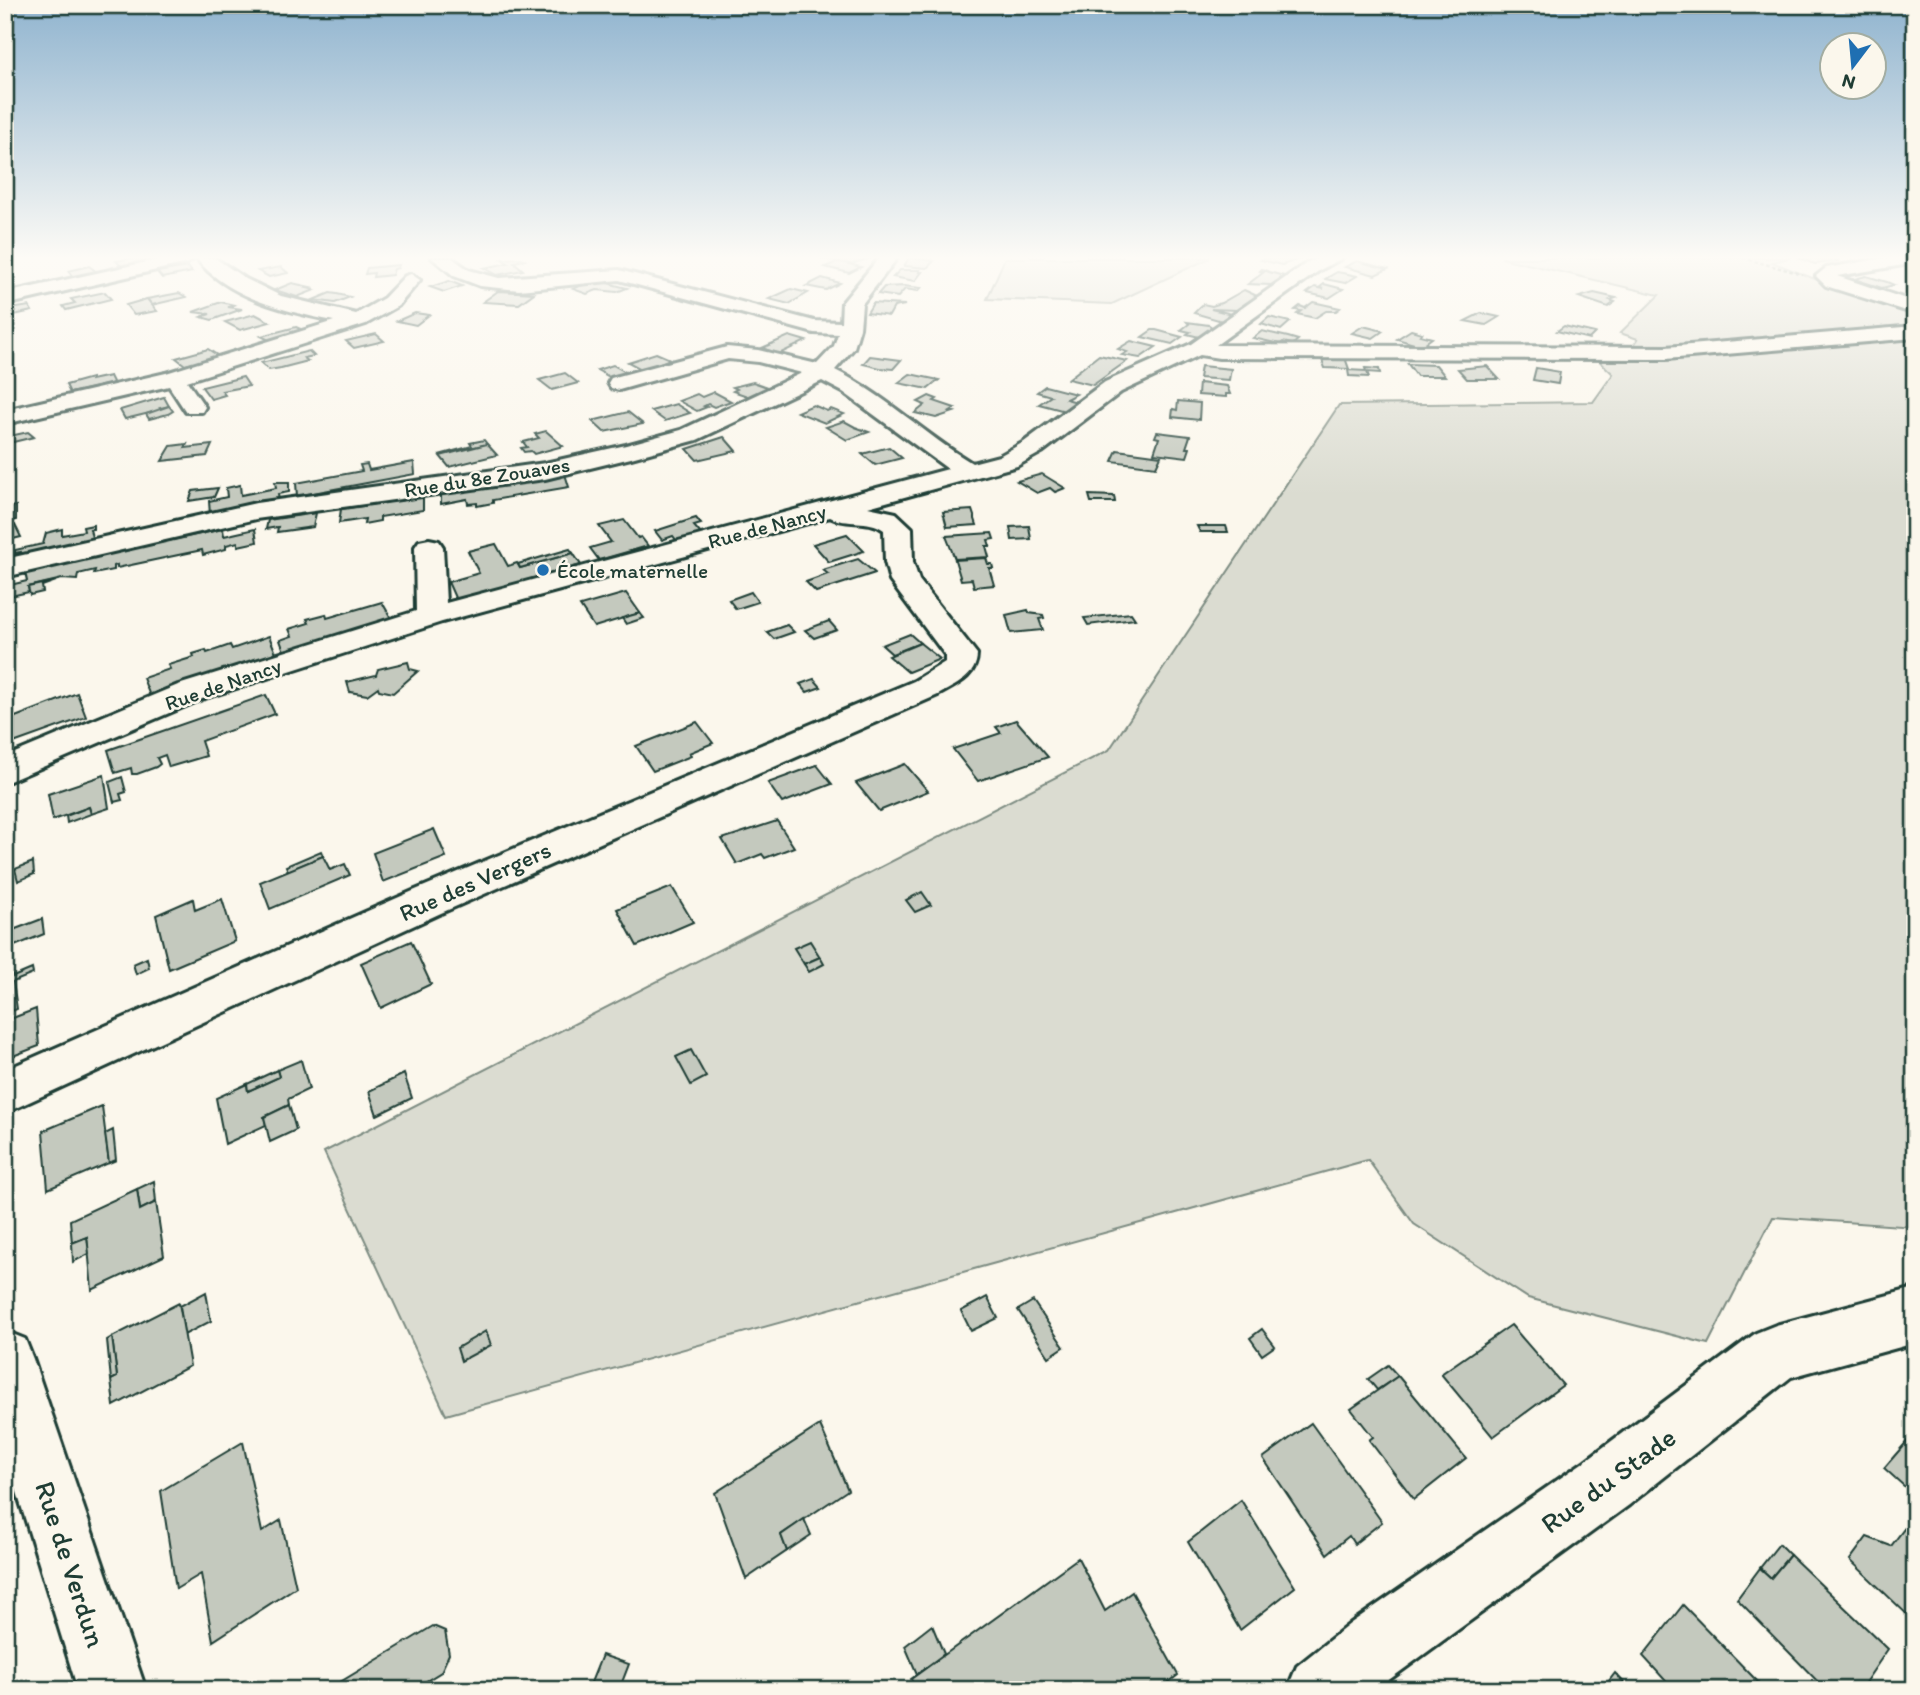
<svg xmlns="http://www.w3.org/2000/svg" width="1920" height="1695" font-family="Itim,sans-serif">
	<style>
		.green { fill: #dbdcd1; stroke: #7d8c82; stroke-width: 2 }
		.building { fill: #c4c9be; stroke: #1f3d34; stroke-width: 2 }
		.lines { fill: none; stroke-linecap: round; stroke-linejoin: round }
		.minor-casing { stroke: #1f3d34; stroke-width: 6 }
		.path { stroke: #1f3d34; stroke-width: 2.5; stroke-dasharray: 3.5 2.5; stroke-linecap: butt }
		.minor { fill: #fbf7ec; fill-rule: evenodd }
		.poi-dot { fill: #1f6fb2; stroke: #fbf7ec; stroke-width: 2.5 }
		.labels { text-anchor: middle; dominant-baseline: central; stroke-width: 5; stroke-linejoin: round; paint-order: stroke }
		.far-street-label { font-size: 21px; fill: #1f3d34; stroke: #fbf7ec }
		.far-poi-label { font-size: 21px; fill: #1f3d34; stroke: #fbf7ec; text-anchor: start }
		.street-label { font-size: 24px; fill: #1f3d34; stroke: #fbf7ec }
		.near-street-label { font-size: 28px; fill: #1f3d34; stroke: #fbf7ec }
	</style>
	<rect width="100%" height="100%" fill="#fbf7ec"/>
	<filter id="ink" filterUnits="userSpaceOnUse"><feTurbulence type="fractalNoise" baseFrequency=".0143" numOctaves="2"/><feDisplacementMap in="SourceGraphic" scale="14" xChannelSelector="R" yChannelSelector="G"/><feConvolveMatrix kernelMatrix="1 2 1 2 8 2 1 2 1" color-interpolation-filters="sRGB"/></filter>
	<g filter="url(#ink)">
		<g class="green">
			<path d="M1005,258H1210L1112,304L987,299Z"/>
			<path d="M1501,258H1790L1772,262L1865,299L1915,312V1227L1773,1217L1708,1344L1528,1298L1414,1224L1368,1160L446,1415L324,1152L1109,750L1339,405L1593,402L1613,374L1594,356L1627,355L1638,339L1620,333L1659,295Z"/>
		</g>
		<g class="building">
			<path d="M133,258H156L158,259L122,267L116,261Z"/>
			<path d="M522,258L525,260L514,262L523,270L497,275L484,268L508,263L502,259Z"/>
			<path d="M871,258L851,264L824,259L826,258Z"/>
			<path d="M909,258L934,261L927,268L904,266Z"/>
			<path d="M1265,258H1294L1299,259L1282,265L1261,260Z"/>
			<path d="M1798,258H1830L1839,261L1815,264Z"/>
			<path d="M1357,261L1376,266L1388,269L1375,275L1345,267Z"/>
			<path d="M837,262L845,263L861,267L849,273L825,267Z"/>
			<path d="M399,265L398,268L394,269L392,275L373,277L374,273L365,274L367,268Z"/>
			<path d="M89,266L97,272L73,277L68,271Z"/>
			<path d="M188,267L192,272L162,278L157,272Z"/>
			<path d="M281,267L288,273L269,277L258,271Z"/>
			<path d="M1262,269L1269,272L1284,276L1271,285L1248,284L1264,272L1260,271Z"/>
			<path d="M900,270H920L919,272H922L915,281L893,277Z"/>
			<path d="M1337,272L1348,274L1357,276L1345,283L1325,279Z"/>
			<path d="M1866,276L1887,282L1894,285L1882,288L1854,279Z"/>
			<path d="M822,278L840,283L826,290L806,286Z"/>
			<path d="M593,280L607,283L627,288L617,292L597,290L587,294L573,289Z"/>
			<path d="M449,281L462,286L444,292L430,287Z"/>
			<path d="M292,283L310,287L307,288L315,290L297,297L275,290Z"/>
			<path d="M1324,284L1343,289L1329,298L1307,293L1315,287L1324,289L1319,288Z"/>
			<path d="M904,286L921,288L918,291L905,289L898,297L878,294L884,287Z"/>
			<path d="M791,289L808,293L789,304L769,299Z"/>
			<path d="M1244,290L1257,296L1237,310L1211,309L1232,314L1222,321L1194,313L1203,304L1212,306L1221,303Z"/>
			<path d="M498,291L534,293L519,304L483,302Z"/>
			<path d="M105,292L111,299L66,310L63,306L75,303L71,299Z"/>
			<path d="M179,293L186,297L152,305L147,299Z"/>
			<path d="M330,293L337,294L350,297L335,303L313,300Z"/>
			<path d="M1594,293L1616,298L1610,300L1615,302L1608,307L1579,297Z"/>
			<path d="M147,299L157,311L134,315L126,305Z"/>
			<path d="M221,302L234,305L228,307L242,309L212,320L201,317L210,314L193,312Z"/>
			<path d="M1313,302L1340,308L1336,311H1326L1315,318L1297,314L1301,311L1295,310L1300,306L1305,308Z"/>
			<path d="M873,303L887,304L905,305L894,307L889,316L867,313Z"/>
			<path d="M29,306L32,311L5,317V310Z"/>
			<path d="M415,313L429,315L416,325L397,321Z"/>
			<path d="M1481,313L1499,317L1486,325L1465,321Z"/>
			<path d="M255,314L270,322L240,330L225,322Z"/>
			<path d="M1269,317L1290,322L1281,330L1261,324Z"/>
			<path d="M1187,322L1209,325L1213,328L1199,337L1187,334L1190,332L1181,330L1189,324Z"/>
			<path d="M1363,326L1383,331L1373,338L1352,333Z"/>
			<path d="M1564,326L1595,333L1589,339L1557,331Z"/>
			<path d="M296,327L307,332L271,341L261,336Z"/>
			<path d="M1152,330H1156L1182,337L1172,344L1142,337Z"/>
			<path d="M1411,330L1422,333L1420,335L1432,338L1421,346L1397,339Z"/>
			<path d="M1262,331L1288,337L1298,340L1293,344L1283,342L1280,344L1253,338Z"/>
			<path d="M376,334L384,341L354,348L346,341Z"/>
			<path d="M789,336L806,341L779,354L762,348Z"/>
			<path d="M1131,341L1156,347L1140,358L1122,355L1127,352L1118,349Z"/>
			<path d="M208,349L220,357L185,365L176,358Z"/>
			<path d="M309,351L314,356L304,358L308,361L281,368L269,370L261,363Z"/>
			<path d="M656,353L670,359L643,370L628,362Z"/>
			<path d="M1099,355L1127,361L1093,385L1068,379Z"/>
			<path d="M870,356L901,360L893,369L880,368L863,364Z"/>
			<path d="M1321,357L1345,358L1349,369L1325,368Z"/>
			<path d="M1408,364L1436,365L1445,376H1417Z"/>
			<path d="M613,365L629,374L613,379L597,370Z"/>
			<path d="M1201,366L1231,369L1229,380L1199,378Z"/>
			<path d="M1487,366L1499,379H1467L1458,369Z"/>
			<path d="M1365,368L1379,369L1380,373L1367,372L1369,377L1349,376L1348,370L1366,371Z"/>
			<path d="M1536,368L1560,372L1558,384L1533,380Z"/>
			<path d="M565,373L578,383L552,390L539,380Z"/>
			<path d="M910,374L939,380L928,389L898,383Z"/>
			<path d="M110,376L113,382L111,384L70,393L66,385L91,378V380Z"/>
			<path d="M243,377L249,386L222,391L225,395L211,399L202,387Z"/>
			<path d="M753,382L770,388L750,397L733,391L737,389L733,387Z"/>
			<path d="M1199,383L1227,386L1230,394H1226V397L1198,395Z"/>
			<path d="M1045,386L1076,394L1066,399L1077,402L1065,411L1039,404L1051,396L1037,392Z"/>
			<path d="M714,392L731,401L714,407L708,404L704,406L707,407L697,411L679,401L697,394L702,397Z"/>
			<path d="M929,396L937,399L934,401L955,408L950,411L954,412L936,418L915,413L925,405L918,402Z"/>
			<path d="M164,397L169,406L160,408L162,410L125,419L120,410Z"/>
			<path d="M1178,401L1200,403L1199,420L1172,417L1173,409L1177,410Z"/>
			<path d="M676,404L690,413L665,421L651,411Z"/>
			<path d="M813,405L827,411L831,409L844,414L825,423L797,412Z"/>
			<path d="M169,406L173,411L168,414L149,419L146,414Z"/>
			<path d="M628,412L643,424L604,432L592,421Z"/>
			<path d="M844,421L855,427L869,432L847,440L826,427Z"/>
			<path d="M546,431L563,446L534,454L531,451L524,452L521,448L527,447L523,442L539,438L535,434Z"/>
			<path d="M28,432L34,437L9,443L11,449L5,451V437Z"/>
			<path d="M1157,432L1190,436L1186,448H1190L1187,457L1154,453L1159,438L1155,437Z"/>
			<path d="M724,437L736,451L697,460L687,449Z"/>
			<path d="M484,440L487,444L439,455L472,446L470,443Z"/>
			<path d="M187,444L185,448L212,445L207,456L162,461L171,446Z"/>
			<path d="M487,444L497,455L449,467L440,456Z"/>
			<path d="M889,447L902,458L875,465L862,454Z"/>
			<path d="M1117,450L1147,454L1161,456L1156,467L1112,461Z"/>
			<path d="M414,462L415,474L297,496L296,483L362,471L360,465L367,464L369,470Z"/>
			<path d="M565,474L569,487L493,500V503L477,506V503L468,504L467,499L441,504V495Z"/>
			<path d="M1042,474L1060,485L1065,488L1055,492L1050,488L1037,493L1017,481Z"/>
			<path d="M275,482H289V492L278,494L279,501L210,515L209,501L227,497L226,488L240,485L241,495L276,488Z"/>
			<path d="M218,488L214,497L189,501L193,491Z"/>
			<path d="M1089,495L1114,496L1115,502H1091Z"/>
			<path d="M423,497V510L380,517V521L364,524L365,519L339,523L341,509Z"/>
			<path d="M16,506V520L5,523V508Z"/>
			<path d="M972,510L977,525L947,527L943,512Z"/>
			<path d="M316,513L313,527L277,532L278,527L266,529L268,520Z"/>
			<path d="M696,518L701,524L694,526L701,534L677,541L673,536L662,540L655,531Z"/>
			<path d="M624,520L638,538L641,537L648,546L599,560L590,548L611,542L599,526Z"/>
			<path d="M8,525H15L21,537L5,541V526Z"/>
			<path d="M93,525V529H90L93,542L22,559L21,552L15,553V550L43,544L46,533L62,529V535L84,531L83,527Z"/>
			<path d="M1029,526L1031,539L1012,540L1010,527Z"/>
			<path d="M1197,526H1226L1228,532H1200Z"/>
			<path d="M223,529L224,536L255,529L257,542L238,546V542L226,545V549L203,555L202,550L117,568V565L114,566V570L94,574L95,570L78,574L77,580L62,579L28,587L29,592L6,597L5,576L6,586L27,581L25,572Z"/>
			<path d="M992,533L994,539L988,540L990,546H986L989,557L955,559L946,536Z"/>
			<path d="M847,534L864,551L829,562L813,544Z"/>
			<path d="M496,544L508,566L517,563L520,568L573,553L581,565L456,600L448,582L479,573L468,551Z"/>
			<path d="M570,549L573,553L520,568L518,564Z"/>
			<path d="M986,558L988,564H992L993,568H989L994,585L974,587L972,579L961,580L955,560Z"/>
			<path d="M858,559L875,573L816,592L806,582L828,574L823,570Z"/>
			<path d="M56,581L42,586L43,592L30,595L28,587Z"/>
			<path d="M751,592L758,602L736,609L729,600Z"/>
			<path d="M626,593L640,613L594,627L580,606Z"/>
			<path d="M382,602L391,618L284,651L280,640L292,636L289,629L309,623L307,619L326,614L327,618Z"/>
			<path d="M1028,610L1029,613L1043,615L1044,618L1039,619L1043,630L1011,633L1006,615Z"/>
			<path d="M640,613L644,618L626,624L622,618Z"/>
			<path d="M1131,613L1135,619L1088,625L1084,618Z"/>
			<path d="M829,621L837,630L814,638L805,630Z"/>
			<path d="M787,625L794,632L774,639L767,632Z"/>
			<path d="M910,634L920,643L892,654L882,645Z"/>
			<path d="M269,636L276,653L150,696L143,678L170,669L168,665L194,657L193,654L206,650L207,653L230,645L232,649Z"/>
			<path d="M920,643L940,659L908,672L889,656Z"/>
			<path d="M408,662L410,669L418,671L393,693L379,690L378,687L367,695L350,692L347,682L376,675L378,669Z"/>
			<path d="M814,679L821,687L807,692L800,684Z"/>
			<path d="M77,693L86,717L5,746V721Z"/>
			<path d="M266,695L275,714L201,741L206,756L169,767L165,755L157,758L160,764L156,767L137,774H132L131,768L115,773L108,750Z"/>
			<path d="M1016,720L1048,757L978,781L953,749L1001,733L996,727Z"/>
			<path d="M697,722L713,743L689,753L691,756L653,771L636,746Z"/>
			<path d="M905,764L928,791L879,811L856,783Z"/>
			<path d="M817,765L832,784L782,803L768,783Z"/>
			<path d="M104,775L109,808L91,814L89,807L53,820L48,794Z"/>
			<path d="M122,777L126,792L120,794L122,800L114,802L109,782Z"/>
			<path d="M89,807L91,814L67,823L66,816Z"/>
			<path d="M777,821L794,847L765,858L762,854L737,864L722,839Z"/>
			<path d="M434,829L446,857L383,882L373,853Z"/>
			<path d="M321,851L323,856L288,871L286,866Z"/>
			<path d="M323,856L330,870L345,864L350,875L270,909L260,882Z"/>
			<path d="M33,862L34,874L18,881L15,869Z"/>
			<path d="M672,887L693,922L637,946L617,909Z"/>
			<path d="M922,892L931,905L915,912L906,900Z"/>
			<path d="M193,899L195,910L222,899L235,941L169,969L156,915Z"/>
			<path d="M42,919L44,934L7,949L13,977L32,969L33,974L13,982L17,1009L5,1014V933Z"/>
			<path d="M411,941L431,984L381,1008L361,963Z"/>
			<path d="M810,941L820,957L804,964L794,948Z"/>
			<path d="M820,957L824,964L809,972L804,964Z"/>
			<path d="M147,958L149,968L136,974L133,964Z"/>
			<path d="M36,1009L39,1046L5,1059V1021Z"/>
			<path d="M691,1050L706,1077L691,1085L676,1057Z"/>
			<path d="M301,1060L309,1089L288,1099L289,1105L264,1117L266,1125L225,1144L216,1098L247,1084L248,1091L279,1077L277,1070Z"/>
			<path d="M277,1070L279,1077L248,1091L247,1084Z"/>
			<path d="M404,1074L412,1098L377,1115L369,1091Z"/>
			<path d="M289,1105L296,1130L270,1142L264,1117Z"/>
			<path d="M102,1106L109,1163L48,1189L43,1131Z"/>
			<path d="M113,1130L116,1160L109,1163L105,1134Z"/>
			<path d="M154,1181L156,1202L140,1210L137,1189Z"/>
			<path d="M137,1189L140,1210L156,1202L164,1256L92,1290L87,1237L72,1243L70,1220Z"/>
			<path d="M87,1237L89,1254L73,1262L72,1243Z"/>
			<path d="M206,1292L211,1321L184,1335L180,1306Z"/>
			<path d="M987,1297L998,1318L971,1331L961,1311Z"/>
			<path d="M1033,1301L1064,1347L1049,1357L1018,1310Z"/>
			<path d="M179,1303L190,1366L114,1406L111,1380L117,1377L112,1337Z"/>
			<path d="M1511,1325L1563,1385L1493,1437L1441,1374Z"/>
			<path d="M1262,1329L1275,1346L1262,1355L1250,1338Z"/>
			<path d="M486,1331L491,1345L461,1361L457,1348Z"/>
			<path d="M112,1337L117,1377L111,1380L107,1340Z"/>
			<path d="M1388,1365L1398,1376L1377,1390L1368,1379Z"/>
			<path d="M1398,1376L1466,1458L1414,1499L1369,1440L1373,1437L1351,1409Z"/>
			<path d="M1311,1423L1382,1522L1354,1544L1349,1536L1327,1554L1263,1458Z"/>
			<path d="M820,1425L848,1490L781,1535L787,1551L746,1579L715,1493Z"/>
			<path d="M1910,1438L1915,1442V1496L1884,1468Z"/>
			<path d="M243,1442L262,1532L281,1520L296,1587L213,1641L201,1574L176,1589L161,1491Z"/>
			<path d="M1241,1500L1295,1587L1240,1630L1188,1542Z"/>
			<path d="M804,1519L811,1535L787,1551L781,1535Z"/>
			<path d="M1910,1521L1915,1525V1622L1850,1560L1867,1537L1891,1546Z"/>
			<path d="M1779,1544L1790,1555L1771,1578L1760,1568Z"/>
			<path d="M1790,1555L1888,1649L1860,1690H1826L1737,1599L1760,1568L1771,1578Z"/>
			<path d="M1078,1558L1105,1611L1132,1592L1178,1675L1159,1690H916L911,1679Z"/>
			<path d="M1683,1605L1758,1682L1753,1690H1674L1643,1656Z"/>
			<path d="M932,1625L944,1654L917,1674L905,1646Z"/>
			<path d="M433,1626L445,1631L449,1654L441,1672L420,1685L421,1690H327Z"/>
			<path d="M602,1655L629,1664L619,1690H588Z"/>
			<path d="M1615,1673L1631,1690H1602Z"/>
		</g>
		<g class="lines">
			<g class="minor-casing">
				<g id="minor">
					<path d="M165,258H196L187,263L5,305V293Z"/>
					<path d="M196,258H215L246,279L281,296L356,314L384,298L405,276L411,274L420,280L398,306L366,324L187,381L205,407L202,412H186L169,386L5,424V410L166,373L334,321C288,312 227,298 196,258Z"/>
					<path d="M432,258H452L469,270L499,278L619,270L814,321L841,322L842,303L879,258H897L862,304L860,328L854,348L835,370C885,395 925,435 972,463L999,456L1024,442L1105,382L1191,344L1308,262L1319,258H1342L1320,270L1216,345L1666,347L1915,326V338L1666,359L1219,358L1200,355L1121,392L1042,452L1017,466L868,507L896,513L912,528L913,562L919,580L977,654C977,677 955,685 938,695L441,913L5,1113V1070L413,891L914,681L945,662V655L890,581L885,562L884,530C868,518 847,526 830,517L442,622L202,699L5,783V757L178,685L416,611L415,547L419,541L429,539L439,541L443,547L446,603L948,469L843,392L822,381L697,440L631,458L545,479L256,519L5,577V559L256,503L545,463L626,445L681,430L802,373L758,362L728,359L619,390L611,388L608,383L611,378L727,347L758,350L817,364L834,346L838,334L814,333L619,280L519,290L480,286L454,276Z"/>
					<path d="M1884,258H1915V263L1837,276L1915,302V314L1826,286L1816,276L1826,268Z"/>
					<path d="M1915,1288V1343L1791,1377L1629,1505L1375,1690H1287L1297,1666L1351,1623L1585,1461L1756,1333L1776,1325Z"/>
					<path d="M5,1331L25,1339L33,1359L146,1690H78L5,1453Z"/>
				</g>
			</g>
			<path class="path" d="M1743,258L1802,274"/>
			<use href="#minor" class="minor"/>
		</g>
	</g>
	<linearGradient id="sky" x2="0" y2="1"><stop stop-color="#90b4cf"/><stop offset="0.52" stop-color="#fdfbf6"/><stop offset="1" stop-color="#fdfbf6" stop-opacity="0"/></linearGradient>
	<rect width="1920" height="495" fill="url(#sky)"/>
	<circle class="poi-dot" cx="543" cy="570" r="7"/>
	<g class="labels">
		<g class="far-street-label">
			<text transform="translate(487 477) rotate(-9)">Rue du 8e Zouaves</text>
			<text transform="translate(767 526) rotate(-15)">Rue de Nancy</text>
			<text transform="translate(223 684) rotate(-19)">Rue de Nancy</text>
		</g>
		<g class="far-poi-label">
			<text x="557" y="570">École maternelle</text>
		</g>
		<g class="street-label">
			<text transform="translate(475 881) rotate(-24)">Rue des Vergers</text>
		</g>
		<g class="near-street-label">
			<text transform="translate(1608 1480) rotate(-36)">Rue du Stade</text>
			<text transform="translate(71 1564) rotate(72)">Rue de Verdun</text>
		</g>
	</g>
	<rect width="1920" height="1695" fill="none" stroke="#fbf7ec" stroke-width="28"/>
	<rect x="14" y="14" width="1892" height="1667" fill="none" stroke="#1f3d34" stroke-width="2.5" filter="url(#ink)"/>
	<g transform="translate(1853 66) rotate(196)"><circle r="33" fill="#fbf7ec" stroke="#a3ada2" stroke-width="2"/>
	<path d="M0-5L12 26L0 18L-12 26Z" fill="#1f6fb2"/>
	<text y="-10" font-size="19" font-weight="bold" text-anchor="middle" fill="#1f3d34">N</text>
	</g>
</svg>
